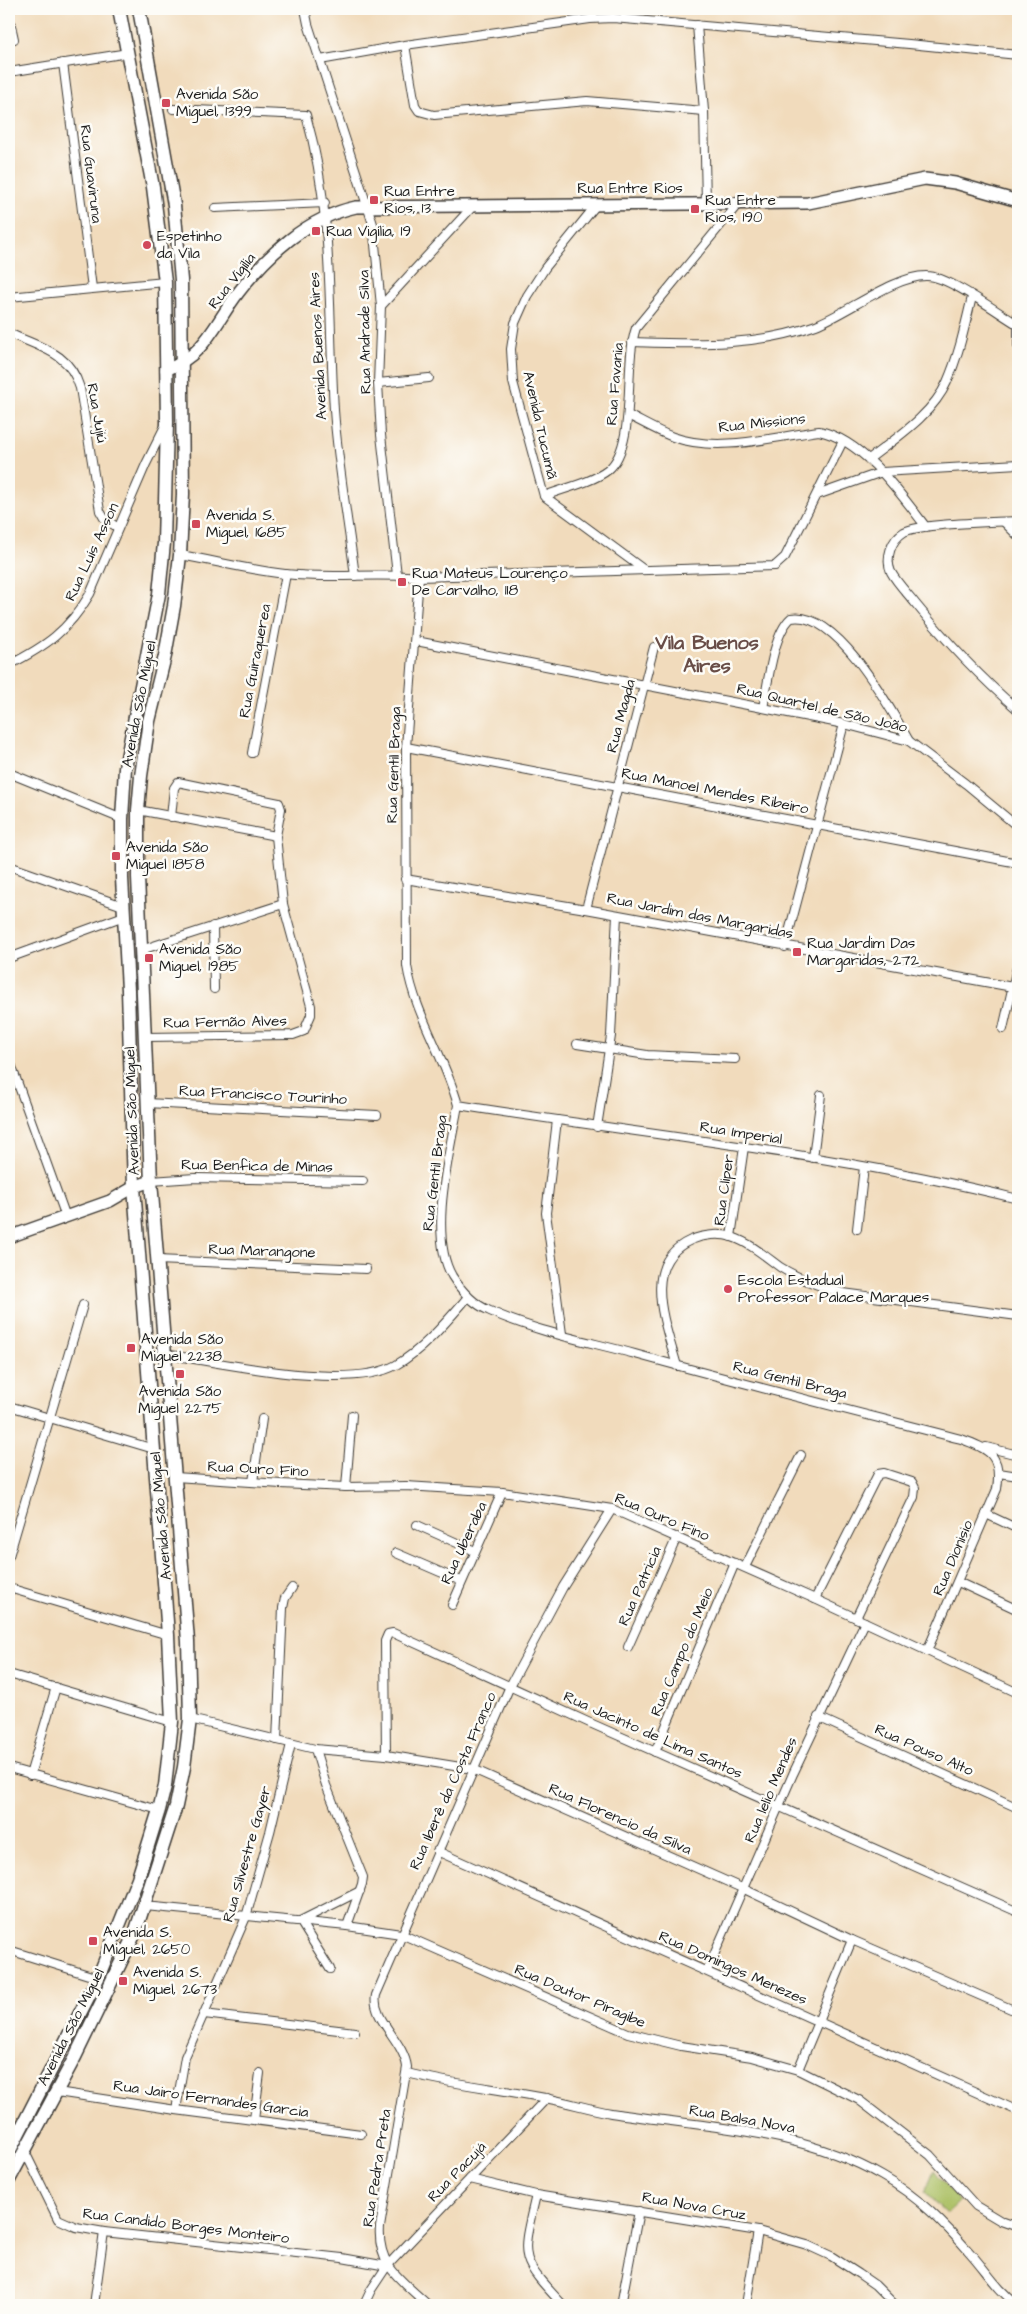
<svg xmlns="http://www.w3.org/2000/svg" width="1027" height="2314" font-family="'Architects Daughter',sans-serif">
	<style>
		.green { fill: #abbf63; stroke: #646e40 }
		.lines { fill: none; stroke-linecap: round; stroke-linejoin: round }
		.street-casing { stroke: #3c3934; stroke-width: 10 }
		.secondary-casing { stroke: #3c3934; stroke-width: 14 }
		.primary-casing { stroke: #3c3934; stroke-width: 15 }
		.street { stroke: #fff; stroke-width: 8 }
		.secondary { stroke: #fff; stroke-width: 11 }
		.primary { stroke: #fff; stroke-width: 12 }
		.poi-dot { fill: #d1495b; stroke: #fdfcf7; stroke-width: 2 }
		.labels { text-anchor: middle; dominant-baseline: central; stroke-width: 5; stroke-linejoin: round; paint-order: stroke }
		.poi-label { font-size: 15px; fill: #1c1c1c; stroke: #fdfcf7; text-anchor: start }
		.street-label { font-size: 15px; fill: #1c1c1c; stroke: #fdfcf7 }
		.district-label { font-size: 20px; font-weight: bold; fill: #694d47; stroke: #fdfcf7 }
	</style>
	<rect width="100%" height="100%" fill="#fdfcf7"/>
	<filter id="ink" filterUnits="userSpaceOnUse"><feTurbulence type="fractalNoise" baseFrequency=".02" numOctaves="2"/><feDisplacementMap in="SourceGraphic" scale="10" xChannelSelector="R" yChannelSelector="G"/><feConvolveMatrix kernelMatrix="1 2 1 2 8 2 1 2 1" color-interpolation-filters="sRGB"/></filter>
	<filter id="wash" filterUnits="userSpaceOnUse"><feTurbulence type="fractalNoise" baseFrequency=".0096" numOctaves="4" result="noise"/><feDisplacementMap in="SourceGraphic" scale="20" xChannelSelector="R" yChannelSelector="G"/><feGaussianBlur stdDeviation="1.12" result="paint"/><feColorMatrix in="noise" values="0 0 0 0 0 0 0 0 0 0 0 0 0 0 0 0 0 1.4 0 .05"/><feComposite in="paint" operator="in"/></filter>
	<g filter="url(#wash)">
		<rect width="100%" height="100%" fill="#f1dbbc"/>
		<path class="green" d="M934,2170L959,2202L947,2213L925,2192Z"/>
	</g>
	<g filter="url(#ink)">
		<g class="lines">
			<g class="street-casing">
				<g id="street">
					<path d="M305,9L308,24L373,224L381,306L378,383L381,435L397,575"/>
					<path d="M9,16L14,39"/>
					<path d="M697,25L704,111L706,203"/>
					<path d="M405,45L415,105L419,111L434,115L587,101L704,111"/>
					<path d="M320,60L405,45L590,19L613,18L909,44L1018,55"/>
					<path d="M63,63L92,288"/>
					<path d="M9,72L128,53"/>
					<path d="M173,109L306,115C334,213 328,309 334,410C338,465 348,521 355,576"/>
					<path d="M597,204L545,268L527,296L515,323L511,349L513,382L544,496L643,569"/>
					<path d="M215,208L325,203"/>
					<path d="M9,297L165,282"/>
					<path d="M381,306L473,206"/>
					<path d="M1018,315V346"/>
					<path d="M9,333C40,348 69,351 80,388L100,511L104,518L118,528"/>
					<path d="M632,342C694,344 756,347 816,325C847,313 896,275 927,276C948,276 997,312 1017,324"/>
					<path d="M378,383L429,378"/>
					<path d="M628,415C642,422 657,431 673,437C718,453 773,437 819,431C863,440 900,493 926,527"/>
					<path d="M869,459C896,438 933,414 947,382C959,355 965,325 972,297"/>
					<path d="M817,495L882,472L1018,464"/>
					<path d="M544,496C562,489 593,482 608,470C638,445 623,365 636,328L738,204"/>
					<path d="M1018,521C995,522 921,523 904,532C891,540 885,558 891,572C897,583 907,593 915,603C946,641 981,678 1018,710"/>
					<path d="M1004,522L1018,536"/>
					<path d="M180,555C215,561 250,570 285,574C330,579 375,573 419,577L775,566L785,557L843,441"/>
					<path d="M419,577L406,747L407,966C415,1015 445,1057 458,1105C450,1151 428,1235 452,1276C462,1292 473,1304 490,1311C536,1332 587,1341 635,1354C743,1384 852,1411 961,1439C990,1449 1002,1456 997,1489L927,1651"/>
					<path d="M416,641L763,708L844,724L909,741L966,784L1018,827"/>
					<path d="M9,665C46,646 68,631 90,594L146,464L165,426"/>
					<path d="M763,708C768,683 773,634 791,618C837,609 890,708 909,741"/>
					<path d="M406,747L1018,863"/>
					<path d="M252,753L286,574"/>
					<path d="M9,773L122,819"/>
					<path d="M138,810L276,836"/>
					<path d="M9,866L123,906"/>
					<path d="M405,879L586,909L1018,988"/>
					<path d="M586,909L654,647"/>
					<path d="M213,926L214,989"/>
					<path d="M785,947L844,724"/>
					<path d="M141,950L283,904"/>
					<path d="M9,958L124,916"/>
					<path d="M1003,1029L1018,963"/>
					<path d="M145,1037L293,1035L304,1031L311,1015V1006L283,904L276,836L281,809L279,803L178,782L174,788L171,817"/>
					<path d="M577,1044L647,1055L735,1059"/>
					<path d="M9,1059L66,1217"/>
					<path d="M147,1103L377,1115"/>
					<path d="M458,1105C645,1135 835,1153 1018,1199"/>
					<path d="M557,1120L546,1213L562,1334"/>
					<path d="M597,1127L611,1036L617,915"/>
					<path d="M813,1158L821,1095"/>
					<path d="M151,1181L195,1178L363,1181"/>
					<path d="M857,1229L864,1167"/>
					<path d="M731,1237L744,1147"/>
					<path d="M157,1260L366,1269"/>
					<path d="M164,1354C219,1362 348,1392 396,1365C424,1349 447,1321 468,1297"/>
					<path d="M677,1366C666,1325 639,1263 691,1240C703,1235 719,1233 732,1237C750,1243 765,1256 780,1267C799,1279 822,1287 843,1293L1018,1316"/>
					<path d="M9,1406L154,1449"/>
					<path d="M986,1447L1018,1455"/>
					<path d="M999,1473L1018,1476"/>
					<path d="M175,1477L281,1484L346,1487L406,1486L502,1492L612,1509L815,1599L1018,1693"/>
					<path d="M253,1482L262,1419"/>
					<path d="M346,1487L352,1415"/>
					<path d="M986,1514L1018,1529"/>
					<path d="M417,1525L475,1551"/>
					<path d="M396,1553L461,1581"/>
					<path d="M9,1556L83,1305"/>
					<path d="M745,1567L801,1455"/>
					<path d="M958,1582L1018,1610"/>
					<path d="M9,1588L168,1635"/>
					<path d="M815,1599L878,1474L884,1473L912,1482L915,1488L914,1497L856,1618"/>
					<path d="M452,1605L502,1492"/>
					<path d="M628,1647L677,1537"/>
					<path d="M9,1674L172,1722"/>
					<path d="M818,1717L1018,1808"/>
					<path d="M190,1719L315,1749L386,1755L473,1769L744,1889L852,1940L1018,2012"/>
					<path d="M277,1740L283,1608L285,1598L292,1588"/>
					<path d="M315,1749L326,1785L363,1877L362,1884L347,1926"/>
					<path d="M655,1752L735,1563"/>
					<path d="M386,1755L385,1641L388,1634L393,1633L590,1723L1018,1912"/>
					<path d="M9,1768L159,1810"/>
					<path d="M30,1775L56,1687"/>
					<path d="M437,1851L1018,2111"/>
					<path d="M145,1906L347,1926L401,1934L628,2033L681,2046L752,2057L798,2070L859,2100L930,2155L976,2206L1001,2221L1018,2227"/>
					<path d="M9,1950L98,1978"/>
					<path d="M330,1969L300,1921L360,1891"/>
					<path d="M707,1971L793,1774L865,1622"/>
					<path d="M204,2014L355,2032"/>
					<path d="M798,2070L852,1940"/>
					<path d="M407,2073C452,2084 499,2089 545,2098C567,2102 589,2109 611,2113C701,2127 801,2129 882,2176C918,2196 945,2224 972,2255C987,2272 999,2292 1018,2305"/>
					<path d="M57,2092L176,2110L361,2134"/>
					<path d="M176,2110L185,2057L246,1917L270,1832L291,1744"/>
					<path d="M254,2119L260,2073"/>
					<path d="M25,2152L58,2219L76,2227L104,2232L342,2258L387,2266"/>
					<path d="M470,2179L536,2195L758,2231L807,2245L831,2256L859,2274L875,2285L895,2305"/>
					<path d="M536,2195C521,2259 518,2257 563,2305"/>
					<path d="M94,2305L104,2232"/>
					<path d="M364,2305L371,2290L387,2266L547,2098"/>
					<path d="M428,2305C402,2280 377,2267 380,2227L407,2067C404,2041 371,2019 376,1995L510,1686L563,1587L612,1509"/>
					<path d="M621,2305L639,2211"/>
					<path d="M746,2305L758,2231"/>
				</g>
			</g>
			<g class="secondary-casing">
				<g id="secondary">
					<path d="M166,370C206,354 213,326 238,293C267,255 308,217 356,207L808,203L925,179L955,183L1018,201"/>
					<path d="M9,1237L110,1201L134,1187L151,1181"/>
				</g>
			</g>
			<g class="primary-casing">
				<g id="primary">
					<path d="M9,2152L98,1978L138,1878L159,1810L165,1786L172,1722L168,1635L134,1187L128,990L122,878V819L125,768L159,594L164,543L167,422L165,282L153,187L119,9"/>
					<path d="M9,2180L75,2057L135,1933L176,1806L184,1767L190,1719L188,1641L151,1181L138,877V810L141,776L149,721L165,656L174,606L180,555L183,494L181,280L174,205L139,9"/>
				</g>
			</g>
			<use href="#street" class="street"/>
			<use href="#secondary" class="secondary"/>
			<use href="#primary" class="primary"/>
		</g>
	</g>
	<g class="poi-dot">
		<rect x="161" y="98" width="10" height="10" rx="2.5"/>
		<rect x="369" y="195" width="10" height="10" rx="2.5"/>
		<rect x="690" y="204" width="10" height="10" rx="2.5"/>
		<rect x="311" y="226" width="10" height="10" rx="2.5"/>
		<circle cx="147" cy="245" r="5"/>
		<rect x="191" y="519" width="10" height="10" rx="2.5"/>
		<rect x="397" y="577" width="10" height="10" rx="2.5"/>
		<rect x="111" y="851" width="10" height="10" rx="2.5"/>
		<rect x="792" y="947" width="10" height="10" rx="2.5"/>
		<rect x="144" y="953" width="10" height="10" rx="2.5"/>
		<circle cx="728" cy="1289" r="5"/>
		<rect x="126" y="1343" width="10" height="10" rx="2.5"/>
		<rect x="175" y="1369" width="10" height="10" rx="2.5"/>
		<rect x="88" y="1936" width="10" height="10" rx="2.5"/>
		<rect x="118" y="1976" width="10" height="10" rx="2.5"/>
	</g>
	<g class="labels">
		<g class="poi-label">
			<text x="176" y="94">Avenida São<tspan x="176" dy="17">Miguel, 1399</tspan></text>
			<text x="384" y="191">Rua Entre<tspan x="384" dy="17">Rios, 13</tspan></text>
			<text x="705" y="200">Rua Entre<tspan x="705" dy="17">Rios, 190</tspan></text>
			<text x="326" y="231">Rua Vigília, 19</text>
			<text x="157" y="236">Espetinho<tspan x="157" dy="17">da Vila</tspan></text>
			<text x="206" y="515">Avenida S.<tspan x="206" dy="17">Miguel, 1685</tspan></text>
			<text x="412" y="573">Rua Mateus Lourenço<tspan x="412" dy="17">De Carvalho, 118</tspan></text>
			<text x="126" y="847">Avenida São<tspan x="126" dy="17">Miguel 1858</tspan></text>
			<text x="807" y="943">Rua Jardim Das<tspan x="807" dy="17">Margaridas, 272</tspan></text>
			<text x="159" y="949">Avenida São<tspan x="159" dy="17">Miguel, 1985</tspan></text>
			<text x="738" y="1280">Escola Estadual<tspan x="738" dy="17">Professor Palace Marques</tspan></text>
			<text x="141" y="1339">Avenida São<tspan x="141" dy="17">Miguel 2238</tspan></text>
			<text x="180" y="1391" text-anchor="middle">Avenida São<tspan x="180" dy="17">Miguel 2275</tspan></text>
			<text x="103" y="1932">Avenida S.<tspan x="103" dy="17">Miguel, 2650</tspan></text>
			<text x="133" y="1972">Avenida S.<tspan x="133" dy="17">Miguel, 2673</tspan></text>
		</g>
		<g class="street-label">
			<text transform="translate(91 174) rotate(83)">Rua Guaviruna</text>
			<text x="630" y="188">Rua Entre Rios</text>
			<text transform="translate(232 281) rotate(-52)">Rua Vigilia</text>
			<text transform="translate(365 332) rotate(-91)">Rua Andrade Silva</text>
			<text transform="translate(318 346) rotate(-93)">Avenida Buenos Aires</text>
			<text transform="translate(615 384) rotate(-85)">Rua Favania</text>
			<text transform="translate(97 413) rotate(80)">Rua Jujiú</text>
			<text transform="translate(762 423) rotate(-6)">Rua Missions</text>
			<text transform="translate(540 425) rotate(77)">Avenida Tucumã</text>
			<text transform="translate(92 552) rotate(-65)">Rua Luís Asson</text>
			<text transform="translate(255 661) rotate(-79)">Rua Guiraquerea</text>
			<text transform="translate(139 704) rotate(-79)">Avenida São Miguel</text>
			<text transform="translate(822 708) rotate(13)">Rua Quartel de São João</text>
			<text transform="translate(621 716) rotate(-75)">Rua Magda</text>
			<text transform="translate(394 765) rotate(-88)">Rua Gentil Braga</text>
			<text transform="translate(715 791) rotate(11)">Rua Manoel Mendes Ribeiro</text>
			<text transform="translate(700 916) rotate(11)">Rua Jardim das Margaridas</text>
			<text transform="translate(225 1022) rotate(-1)">Rua Fernão Alves</text>
			<text transform="translate(263 1095) rotate(3)">Rua Francisco Tourinho</text>
			<text transform="translate(132 1111) rotate(-92)">Avenida São Miguel</text>
			<text transform="translate(741 1133) rotate(9)">Rua Imperial</text>
			<text transform="translate(257 1166) rotate(1)">Rua Benfica de Minas</text>
			<text transform="translate(435 1173) rotate(-83)">Rua Gentil Braga</text>
			<text transform="translate(724 1190) rotate(-82)">Rua Cliper</text>
			<text transform="translate(262 1251) rotate(2)">Rua Marangone</text>
			<text transform="translate(790 1380) rotate(14)">Rua Gentil Braga</text>
			<text transform="translate(258 1469) rotate(3)">Rua Ouro Fino</text>
			<text transform="translate(161 1516) rotate(-95)">Avenida São Miguel</text>
			<text transform="translate(662 1517) rotate(23)">Rua Ouro Fino</text>
			<text transform="translate(464 1543) rotate(-65)">Rua Uberaba</text>
			<text transform="translate(953 1558) rotate(-67)">Rua Dionisio</text>
			<text transform="translate(640 1586) rotate(-66)">Rua Patricia</text>
			<text transform="translate(682 1652) rotate(-67)">Rua Campo do Meio</text>
			<text transform="translate(653 1735) rotate(24)">Rua Jacinto de Lima Santos</text>
			<text transform="translate(924 1750) rotate(24)">Rua Pouso Alto</text>
			<text transform="translate(453 1781) rotate(-66)">Rua Iberê da Costa Franco</text>
			<text transform="translate(771 1790) rotate(-67)">Rua lelio Mendes</text>
			<text transform="translate(620 1819) rotate(24)">Rua Florencio da Silva</text>
			<text transform="translate(247 1854) rotate(-74)">Rua Silvestre Gayer</text>
			<text transform="translate(733 1968) rotate(24)">Rua Domingos Menezes</text>
			<text transform="translate(580 1996) rotate(23)">Rua Doutor Piragibe</text>
			<text transform="translate(71 2027) rotate(-63)">Avenida São Miguel</text>
			<text transform="translate(211 2099) rotate(8)">Rua Jairo Fernandes Garcia</text>
			<text transform="translate(742 2119) rotate(10)">Rua Balsa Nova</text>
			<text transform="translate(377 2168) rotate(-81)">Rua Pedra Preta</text>
			<text transform="translate(457 2172) rotate(-46)">Rua Pacujá</text>
			<text transform="translate(694 2206) rotate(10)">Rua Nova Cruz</text>
			<text transform="translate(186 2226) rotate(7)">Rua Candido Borges Monteiro</text>
		</g>
		<g class="district-label">
			<text x="707" y="643">Vila Buenos<tspan x="707" dy="23">Aires</tspan></text>
		</g>
	</g>
	<rect width="1027" height="2314" fill="none" stroke="#fdfcf7" stroke-width="30"/>
</svg>
